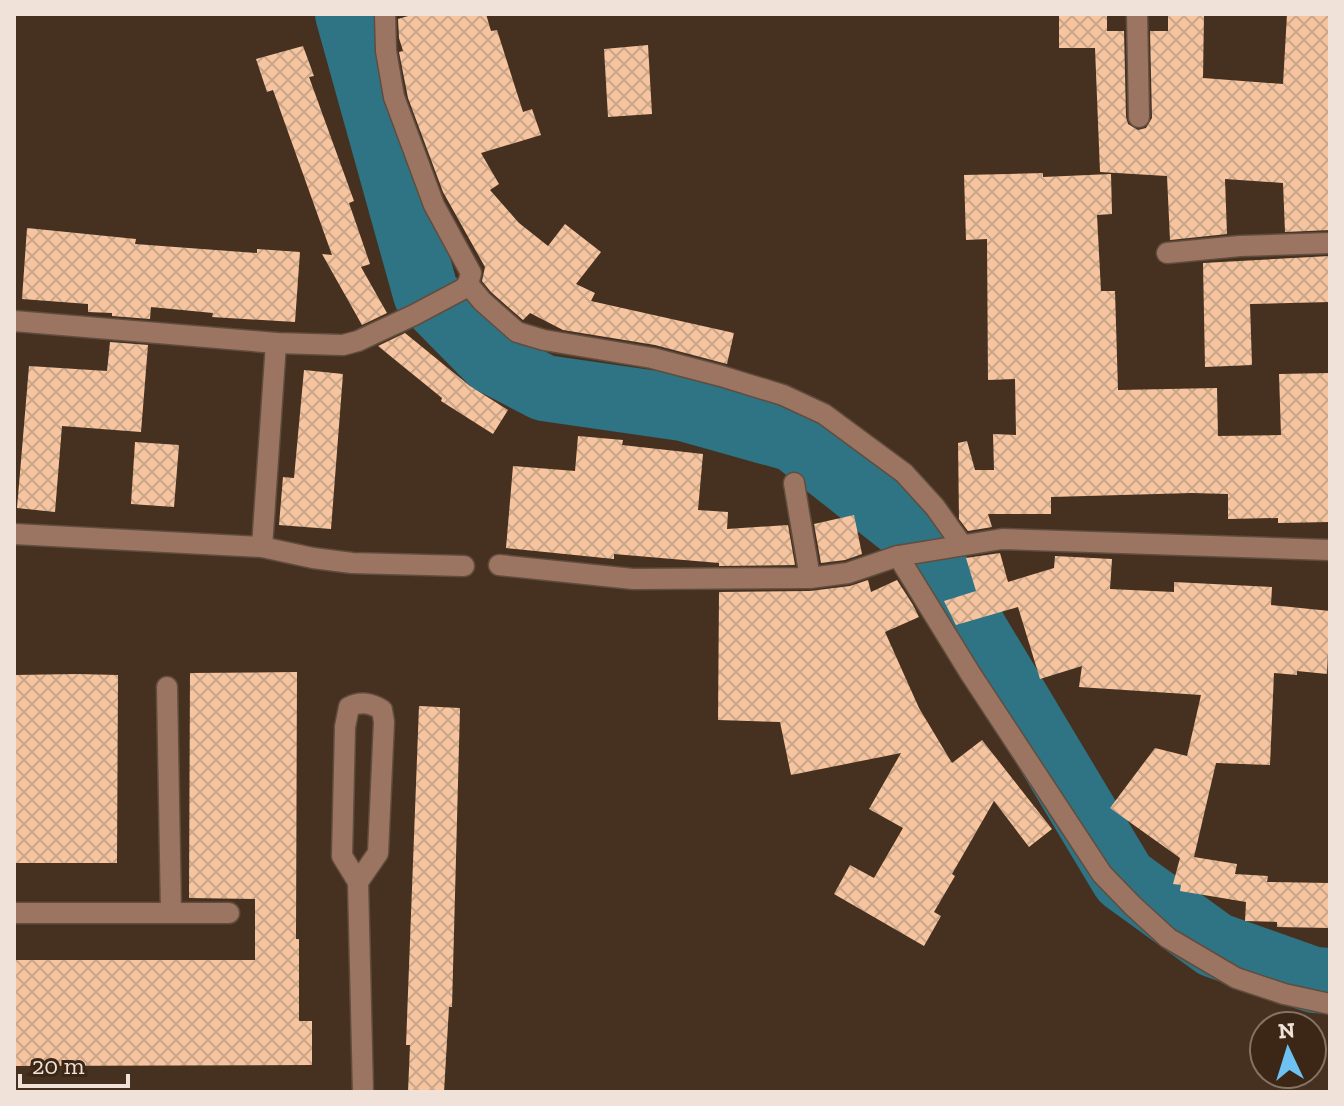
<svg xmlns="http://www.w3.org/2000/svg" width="1344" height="1106" font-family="'Zilla Slab',serif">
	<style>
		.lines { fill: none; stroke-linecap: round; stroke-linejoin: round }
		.river { stroke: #2e7485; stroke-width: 66 }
		.building { fill: url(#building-cross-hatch) }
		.minor-casing { stroke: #614d3e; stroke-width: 23 }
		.minor { stroke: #9b7561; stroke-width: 20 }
	</style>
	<defs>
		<pattern id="building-cross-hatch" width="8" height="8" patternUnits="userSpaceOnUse" patternTransform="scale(2)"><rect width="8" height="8" fill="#f6c5a0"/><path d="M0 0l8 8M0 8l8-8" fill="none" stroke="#caa588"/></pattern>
	</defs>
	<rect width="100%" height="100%" fill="#463121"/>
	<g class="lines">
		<path class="river" d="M348,14L426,294L492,361L544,388L683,408L794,439L908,529L962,609L1124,879L1215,945L1314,980L1330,981"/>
	</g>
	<g class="building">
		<path d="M415,14H486L491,31L497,30L523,112L532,109L541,135L481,153L499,184L490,190L519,223L548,246L565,224L601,252L576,284L595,293L591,301L734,333L727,364L655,345L563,330L530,313L523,320L491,292L482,281L485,267L443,192L408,98L399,52L403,51L399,38L398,19Z"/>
		<path d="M1059,14H1107V31H1124L1126,117L1128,124L1138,130L1146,128L1152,118L1150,31H1168V14H1204L1203,78L1283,84L1287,14H1330V230L1285,232L1283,183L1225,179L1227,234L1170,240L1167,176L1100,172L1095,48H1059Z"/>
		<path d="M648,45L652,114L608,117L604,49Z"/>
		<path d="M303,46L314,76L309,77L354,201L349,203L370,264L361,267L387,313L362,325L322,254L332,255L273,90L267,92L256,59Z"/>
		<path d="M1043,173V177L1111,174L1112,214L1097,215L1101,291H1115L1118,390L1217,388L1218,436L1281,435L1279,374L1330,373V522L1278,523V518L1228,519V494L1192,493L1051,497V514H988L992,527L968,531L959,519L958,443L967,441L975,470H994L993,434L1016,435L1015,379L988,380L987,239L966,240L964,175Z"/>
		<path d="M27,228L136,239L135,244L257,253V249L300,252L295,322L212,317L213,313L151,307L150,319L112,316V313L88,312V304L22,299Z"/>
		<path d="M1330,256V302L1250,304L1252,365L1205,367L1203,263Z"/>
		<path d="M405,333L470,386L508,410L493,434L441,401L442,398L378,346Z"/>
		<path d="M110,342L148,345L141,432L62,426L55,512L17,508L29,366L107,371Z"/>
		<path d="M304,370L343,374L331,529L279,525L283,477L294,478Z"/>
		<path d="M578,436L623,440L622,445L703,454L698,510L728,512L727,529L788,525L795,565L719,566V563L614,554V559L506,548L513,466L575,471Z"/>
		<path d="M135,442L179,445L174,507L131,504Z"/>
		<path d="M854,515L862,554L845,560L821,563L814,524Z"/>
		<path d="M1000,553L1008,582L1054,568L1055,556L1112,559L1110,589L1174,592V582L1272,587L1271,605L1330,611L1327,674L1297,671V675L1274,673L1270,765L1216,763L1194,857L1237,864L1235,874L1268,876L1267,882L1330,883V928L1277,927V922L1245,921L1246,902L1180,891L1181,885L1173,884L1180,858L1110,808L1155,748L1187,756L1201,695L1079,687L1082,666L1040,679L1018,607L956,625L944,601L976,591L966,558Z"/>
		<path d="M868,580L871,592L897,580L913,605L919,617L885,632L919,708L952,763L982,740L1052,829L1029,847L994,801L952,874L955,876L934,912L941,916L924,946L834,894L850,865L874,878L903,828L869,809L901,753L791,775L780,722L718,720L719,592L810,591L850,586Z"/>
		<path d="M297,672L296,939H299V1021H312V1065L14,1066V960H255V899L189,898L190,673Z"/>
		<path d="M77,674L118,675L117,863H14V675Z"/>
		<path d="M419,706L460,708L452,1007H449L444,1092H408L410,1045H406Z"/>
	</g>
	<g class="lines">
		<g class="minor-casing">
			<g id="minor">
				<path d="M1137,14L1139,117"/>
				<path d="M1167,253L1240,246L1330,243"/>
				<path d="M468,284L482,301L517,332L544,340L652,358L721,376L783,395L824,414L904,473L935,507L962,545"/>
				<path d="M14,321L276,343L343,345L358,341L414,315L463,289L468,284L471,273L434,205L394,97L386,51L385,14"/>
				<path d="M794,483L810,578"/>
				<path d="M14,534L262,547L313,558L352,563L464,566"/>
				<path d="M262,547L276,343"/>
				<path d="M898,556L970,673L1102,874L1133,906L1168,938L1236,978L1284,994L1330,1004"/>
				<path d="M499,565L633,579L810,578L848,573L898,556L1002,539L1330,550"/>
				<path d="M167,687L171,912"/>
				<path d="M358,882L378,853L384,722L382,710C372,703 360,701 349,707L345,727L342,856L358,882L363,1092"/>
				<path d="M14,913H229"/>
			</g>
		</g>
		<use href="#minor" class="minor"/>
	</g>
	<rect width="1344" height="1106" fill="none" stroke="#f0e2d8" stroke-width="32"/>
	<g transform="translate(1288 1050) rotate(356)"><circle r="38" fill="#3c2717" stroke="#847264" stroke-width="2"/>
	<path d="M0-6L14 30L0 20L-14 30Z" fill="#6ec2f3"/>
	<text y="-12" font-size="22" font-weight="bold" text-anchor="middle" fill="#f0e2d8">N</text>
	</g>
	<path d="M20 1074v12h108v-12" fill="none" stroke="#f0e2d8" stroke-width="4"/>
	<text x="32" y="1074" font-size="24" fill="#f0e2d8" stroke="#3c2717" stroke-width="6" paint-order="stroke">20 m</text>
</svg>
